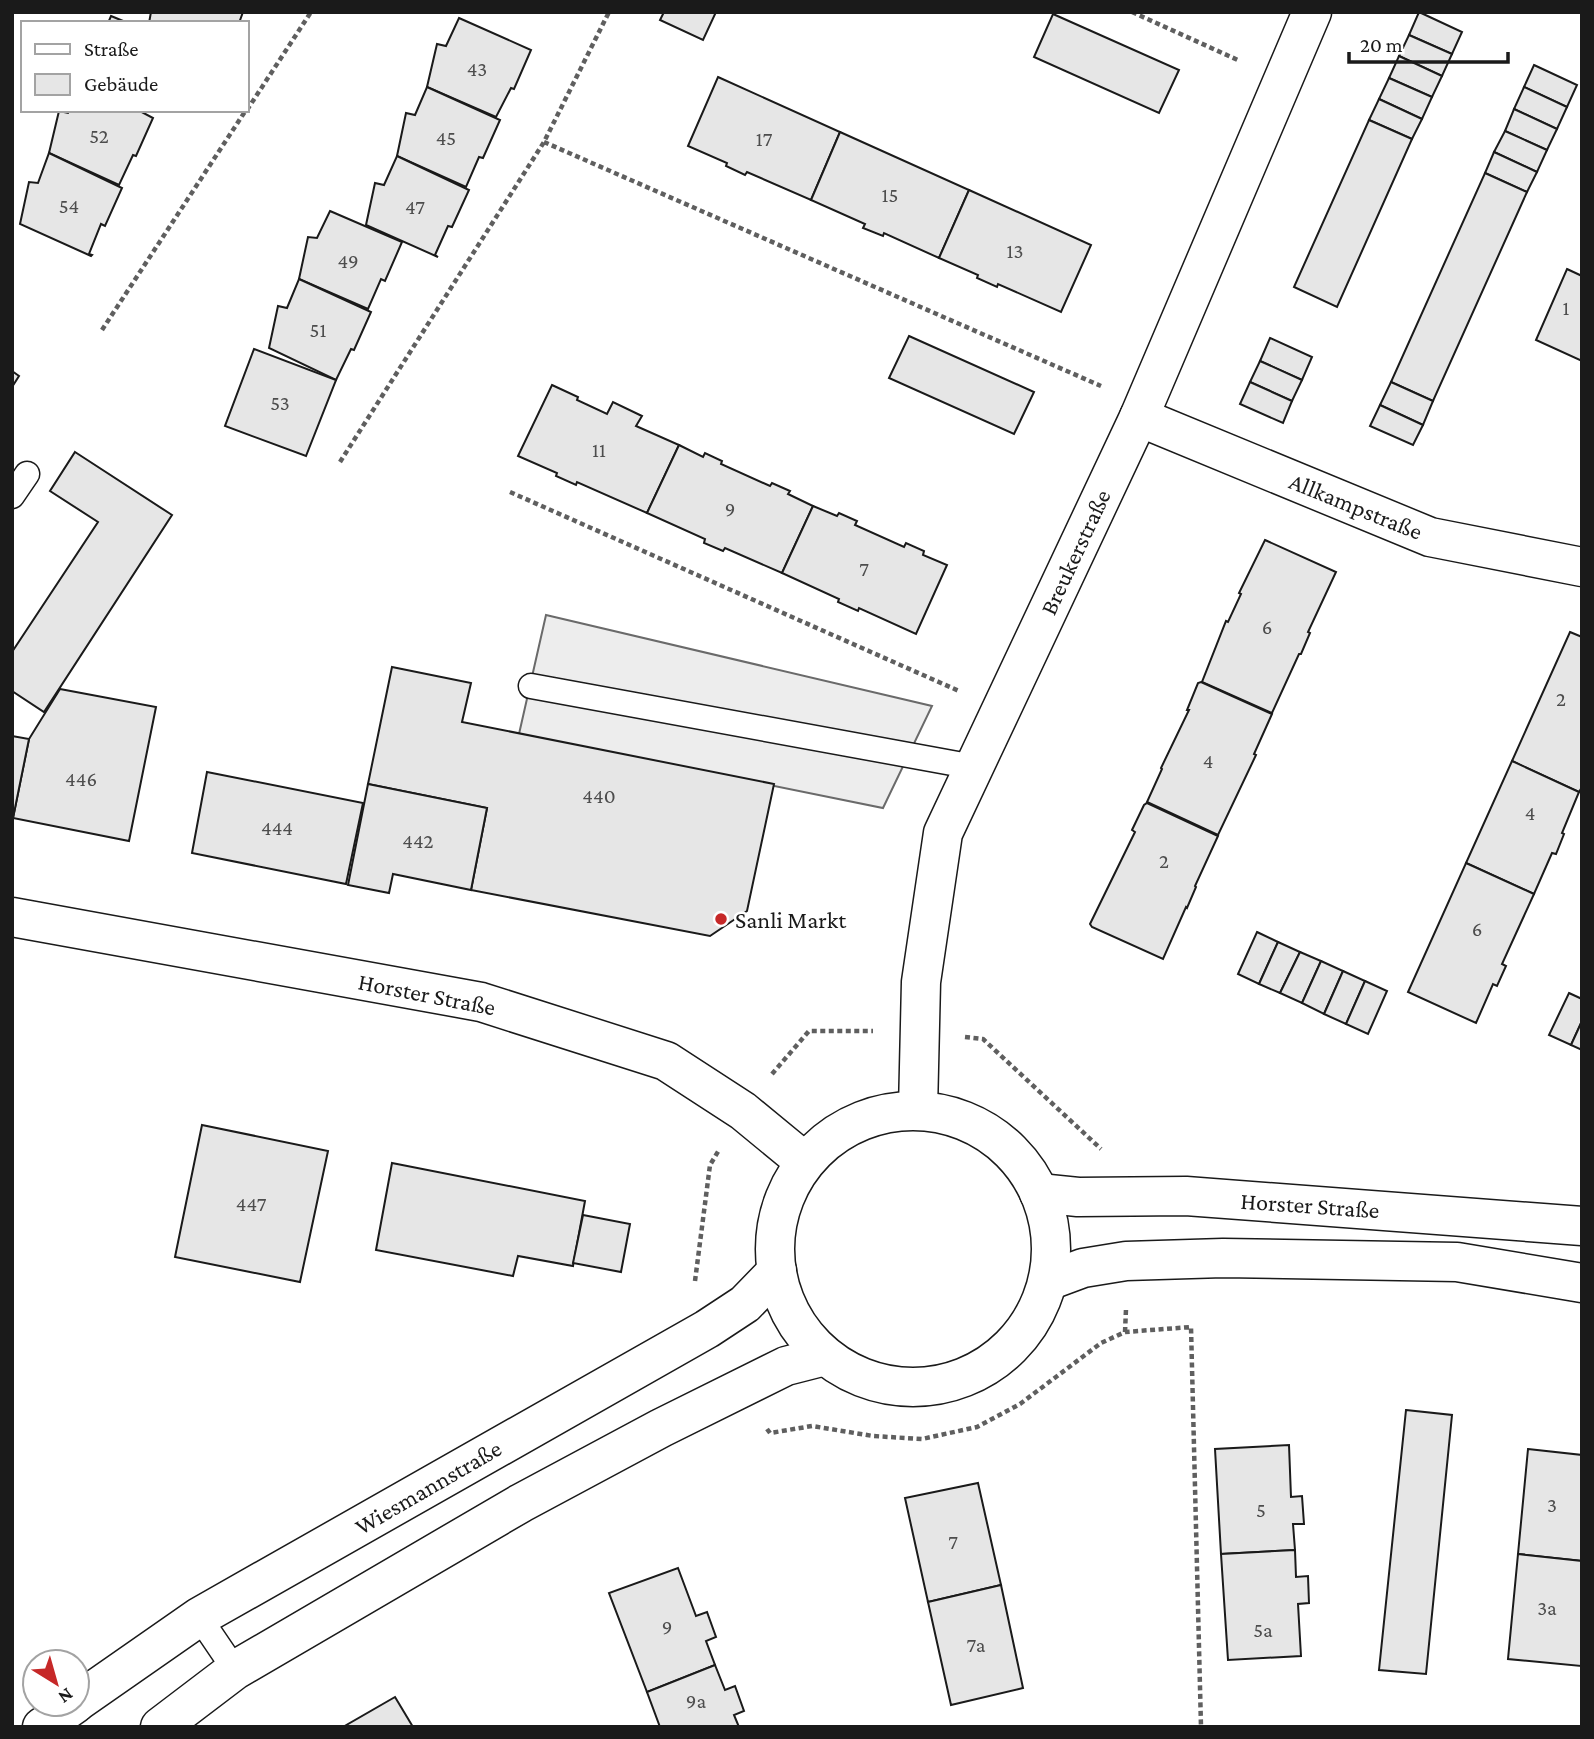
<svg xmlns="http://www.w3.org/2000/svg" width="1594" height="1739" font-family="'Crimson Pro',serif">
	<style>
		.parking { fill: #ededed; stroke: #6a6a6a; stroke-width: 2 }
		.building { fill: #e6e6e6; stroke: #1a1a1a; stroke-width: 2 }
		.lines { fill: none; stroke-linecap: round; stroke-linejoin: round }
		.service-casing { stroke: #1a1a1a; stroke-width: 27 }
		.minor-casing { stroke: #1a1a1a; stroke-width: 41 }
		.secondary-casing { stroke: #1a1a1a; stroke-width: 41 }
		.path { stroke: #5f5f5f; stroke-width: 4.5; stroke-dasharray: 5 3.5; stroke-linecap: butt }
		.service { stroke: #fff; stroke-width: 24 }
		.minor { stroke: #fff; stroke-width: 38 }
		.secondary { stroke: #fff; stroke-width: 38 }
		.poi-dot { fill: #c62828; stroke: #fff; stroke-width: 2.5 }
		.labels { text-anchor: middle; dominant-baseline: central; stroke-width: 5; stroke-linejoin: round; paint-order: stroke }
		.number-label { font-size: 21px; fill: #4d4d4d }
		.street-label { font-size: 24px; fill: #1a1a1a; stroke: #fff }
		.poi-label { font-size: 24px; fill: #1a1a1a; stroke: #fff; text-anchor: start }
	</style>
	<rect width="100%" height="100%" fill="#fff"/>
	<path class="parking" d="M546,615L932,706L883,808L519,734Z"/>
	<g class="building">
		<path d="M151,12H243L239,23H149Z"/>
		<path d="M664,12H716L703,40L660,20Z"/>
		<path d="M1419,12L1462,32L1452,54L1409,35Z"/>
		<path d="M1053,14L1179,70L1159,113L1034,57Z"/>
		<path d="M111,16L128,23H108Z"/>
		<path d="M459,18L531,50L514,89L511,88L496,117L427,87L437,44L446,46Z"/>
		<path d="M1409,35L1452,54L1442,76L1399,56Z"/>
		<path d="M1399,56L1442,76L1432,97L1389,78Z"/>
		<path d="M1534,65L1577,85L1567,107L1524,87Z"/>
		<path d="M718,77L840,132L811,200L747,172L745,175L726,166L727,163L688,146Z"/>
		<path d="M1389,78L1432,97L1422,119L1379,99Z"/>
		<path d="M427,87L500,120L483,158L479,157L466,187L397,156L406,113L415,115Z"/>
		<path d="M1524,87L1567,107L1557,129L1514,109Z"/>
		<path d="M1379,99L1422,119L1412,139L1369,120Z"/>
		<path d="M1514,109L1557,129L1547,150L1505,131Z"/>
		<path d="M70,110H138L153,118L136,156L133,155L119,185L49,153L59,111L68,113Z"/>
		<path d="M1369,120L1412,139L1337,307L1294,287Z"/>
		<path d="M1505,131L1547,150L1537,172L1494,152Z"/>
		<path d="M840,132L969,190L939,258L884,233L883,236L863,228L865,224L811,200Z"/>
		<path d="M1494,152L1537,172L1527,192L1485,173Z"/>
		<path d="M49,153L122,188L105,226L101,224L89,254L92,255L91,256L20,224L29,182L38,183Z"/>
		<path d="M397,156L469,190L452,227L448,226L435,255L438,257L366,225L375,183L384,185Z"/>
		<path d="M1485,173L1527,192L1433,401L1391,382Z"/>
		<path d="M969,190L1091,245L1061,312L998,284L997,287L977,278L978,275L939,258Z"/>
		<path d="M330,211L402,242L385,281L381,279L368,309L299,279L308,237L317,238Z"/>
		<path d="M1567,269L1582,276V361L1536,340Z"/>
		<path d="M299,279L371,312L354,350L351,349L336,380L269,348L278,306L287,308Z"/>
		<path d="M909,336L1034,392L1014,434L889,378Z"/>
		<path d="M1270,338L1312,357L1302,380L1260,361Z"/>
		<path d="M254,349L336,380L306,456L225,426Z"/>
		<path d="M1260,361L1302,380L1292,401L1250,382Z"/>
		<path d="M12,371L19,376L12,387Z"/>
		<path d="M1250,382L1292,401L1283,423L1240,404Z"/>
		<path d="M1391,382L1433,401L1423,425L1380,405Z"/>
		<path d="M552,385L578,397L577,400L607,414L613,402L642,416L636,426L679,445L647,513L577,482L576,485L556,476L557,473L518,456Z"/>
		<path d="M1380,405L1423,425L1413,445L1370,426Z"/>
		<path d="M679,445L703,457L705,453L722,461L721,464L770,486L772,483L790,491L788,494L813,506L782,573L725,548L723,551L704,543L705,539L647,513Z"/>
		<path d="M75,452L172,515L44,712L12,691V652L98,522L50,491Z"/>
		<path d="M813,506L837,516L839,513L857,521L855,525L904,547L906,543L924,551L923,555L947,565L916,634L859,608L858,611L838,602L839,599L782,573Z"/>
		<path d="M1265,540L1336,572L1308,632L1310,633L1301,654H1299L1272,713L1202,682L1226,621L1228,622L1241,594L1239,593Z"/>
		<path d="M1570,632L1582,637V787L1579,792L1512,761Z"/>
		<path d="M392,667L471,683L462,722L774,784L747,911L710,936L471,890L487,808L368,784Z"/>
		<path d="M1201,682L1272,714L1254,754L1256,755L1218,835L1147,802L1162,769L1161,768L1189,710H1187L1198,683Z"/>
		<path d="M60,689L156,707L129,841L13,818L29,739Z"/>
		<path d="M12,736L29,739L13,818H12Z"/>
		<path d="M1512,761L1579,792L1562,833L1564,834L1556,854L1552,853L1534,894L1466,863Z"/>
		<path d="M207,772L363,803L346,884L192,853Z"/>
		<path d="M368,784L487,808L471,890L393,874L389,893L348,885Z"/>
		<path d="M1147,803L1218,836L1195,886L1196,887L1187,908L1186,907L1163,959L1092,927L1090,924L1135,832L1132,830L1144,805Z"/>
		<path d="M1466,863L1534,894L1502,964L1506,966L1497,986L1493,984L1476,1023L1408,992Z"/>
		<path d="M1257,932L1278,942L1259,984L1238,974Z"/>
		<path d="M1278,942L1300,952L1280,993L1259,984Z"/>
		<path d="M1300,952L1321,961L1302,1003L1280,993Z"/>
		<path d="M1321,961L1343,971L1324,1014L1302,1003Z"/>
		<path d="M1343,971L1365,981L1346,1024L1324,1014Z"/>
		<path d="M1365,981L1387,991L1368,1034L1346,1024Z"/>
		<path d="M1569,993L1582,999V1021L1571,1045L1549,1035Z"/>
		<path d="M1582,1021V1050L1571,1045Z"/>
		<path d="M202,1125L328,1151L300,1282L175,1257Z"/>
		<path d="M392,1163L585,1201L573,1266L518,1256L513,1276L376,1250Z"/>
		<path d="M583,1215L630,1224L621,1272L573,1263Z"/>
		<path d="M1406,1410L1452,1415L1426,1674L1379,1670Z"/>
		<path d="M1289,1445L1291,1497L1302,1496L1304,1524H1293L1295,1550L1221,1554L1215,1449Z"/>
		<path d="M1528,1449L1582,1455V1561L1518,1554Z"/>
		<path d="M978,1483L1001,1585L928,1602L905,1498Z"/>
		<path d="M1295,1550L1296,1577L1308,1576L1309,1603L1298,1604L1301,1656L1228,1660L1221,1554Z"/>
		<path d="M1518,1554L1582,1561L1581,1666L1508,1659Z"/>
		<path d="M678,1568L696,1616L707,1612L716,1637L706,1641L715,1665L647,1692L609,1593Z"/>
		<path d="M1001,1585L1023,1688L951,1705L928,1602Z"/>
		<path d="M715,1665L725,1690L735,1686L744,1711L734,1715L739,1727H660L647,1692Z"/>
		<path d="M395,1697L413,1727H343Z"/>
	</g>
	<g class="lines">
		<g class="service-casing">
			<g id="service">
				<path d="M12,496L27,474"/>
				<path d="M531,686L974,767"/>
				<path d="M199,1617L235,1670"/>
			</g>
		</g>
		<g class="minor-casing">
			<g id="minor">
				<path d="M1139,417L1430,537L1582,567"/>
				<path d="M12,917L481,1002L666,1061L743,1111L805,1162"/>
				<path d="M918,1110L921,982L943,833L1139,417L1312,12"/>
			</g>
		</g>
		<g class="secondary-casing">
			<g id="secondary">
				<circle cx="913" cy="1249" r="138"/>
				<path d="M1039,1193L1078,1197L1186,1196L1582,1226"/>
				<path d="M1048,1281L1083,1268L1126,1261L1223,1258L1457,1262L1582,1283"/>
				<path d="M77,1702L199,1617L707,1329L745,1304L777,1271"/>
				<path d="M42,1727L75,1704"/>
				<path d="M160,1727L235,1670L521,1503L661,1428L786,1366L825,1356"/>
			</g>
		</g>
		<g class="path">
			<path d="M1132,12L1240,61"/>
			<path d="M247,110L311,12"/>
			<path d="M544,142L1101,386"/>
			<path d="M102,330L246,110"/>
			<path d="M340,462L544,142L609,12"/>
			<path d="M510,492L959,691"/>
			<path d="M965,1037L983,1039L1101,1149"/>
			<path d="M772,1074L809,1031H873"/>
			<path d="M695,1281L710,1165L719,1150"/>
			<path d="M1125,1332L1126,1309"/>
			<path d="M767,1429L770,1433L812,1426L873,1436L922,1439L977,1427L1020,1404L1101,1343L1125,1332L1191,1327L1201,1727"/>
		</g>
		<use href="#service" class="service"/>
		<use href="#minor" class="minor"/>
		<use href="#secondary" class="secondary"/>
	</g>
	<circle class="poi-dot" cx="721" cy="919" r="7"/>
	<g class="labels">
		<g class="number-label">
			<text x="477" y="69">43</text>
			<text x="99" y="136">52</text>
			<text x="446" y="138">45</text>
			<text x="764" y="139">17</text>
			<text x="890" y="195">15</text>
			<text x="69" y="206">54</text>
			<text x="415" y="207">47</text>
			<text x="1015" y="251">13</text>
			<text x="348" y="261">49</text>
			<text x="1566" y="308">1</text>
			<text x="318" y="330">51</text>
			<text x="280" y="403">53</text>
			<text x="599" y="450">11</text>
			<text x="730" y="509">9</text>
			<text x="864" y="569">7</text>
			<text x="1267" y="627">6</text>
			<text x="1561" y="699">2</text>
			<text x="1208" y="761">4</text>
			<text x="81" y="779">446</text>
			<text x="599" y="796">440</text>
			<text x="1530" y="813">4</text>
			<text x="277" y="828">444</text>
			<text x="418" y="841">442</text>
			<text x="1164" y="861">2</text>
			<text x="1477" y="929">6</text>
			<text x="251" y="1204">447</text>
			<text x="1552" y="1505">3</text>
			<text x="1261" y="1510">5</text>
			<text x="953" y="1542">7</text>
			<text x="1547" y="1608">3a</text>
			<text x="667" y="1627">9</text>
			<text x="1263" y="1630">5a</text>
			<text x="976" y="1645">7a</text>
			<text x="696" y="1701">9a</text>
		</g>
		<g class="street-label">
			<text transform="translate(1356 506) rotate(22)">Allkampstraße</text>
			<text transform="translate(1075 552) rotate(-65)">Breukerstraße</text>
			<text transform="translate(427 994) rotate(11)">Horster Straße</text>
			<text transform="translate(1310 1205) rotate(4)">Horster Straße</text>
			<text transform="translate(428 1487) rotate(-30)">Wiesmannstraße</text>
		</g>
		<g class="poi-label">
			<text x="735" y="919">Sanli Markt</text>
		</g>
	</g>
	<rect width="1594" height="1739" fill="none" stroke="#1a1a1a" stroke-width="28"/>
	<rect x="21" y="21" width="228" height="91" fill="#ffffff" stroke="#a3a3a3" stroke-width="2"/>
	<rect x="35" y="44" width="35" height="10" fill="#ffffff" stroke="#a3a3a3" stroke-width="2"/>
	<text x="84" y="56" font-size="21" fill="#1a1a1a">Straße</text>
	<rect x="35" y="74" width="35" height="21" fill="#e6e6e6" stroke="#a3a3a3" stroke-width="2"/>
	<text x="84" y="91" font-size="21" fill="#1a1a1a">Gebäude</text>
	<g transform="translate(56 1683) rotate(143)"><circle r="33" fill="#ffffff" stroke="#a3a3a3" stroke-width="2"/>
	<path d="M0-5L12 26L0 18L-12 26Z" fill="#c62828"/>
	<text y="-10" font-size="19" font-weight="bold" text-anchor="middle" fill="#1a1a1a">N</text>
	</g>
	<path d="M1349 52v10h159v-10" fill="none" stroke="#1a1a1a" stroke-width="3.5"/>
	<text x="1360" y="52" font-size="21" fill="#1a1a1a" stroke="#ffffff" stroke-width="5" paint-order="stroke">20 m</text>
</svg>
